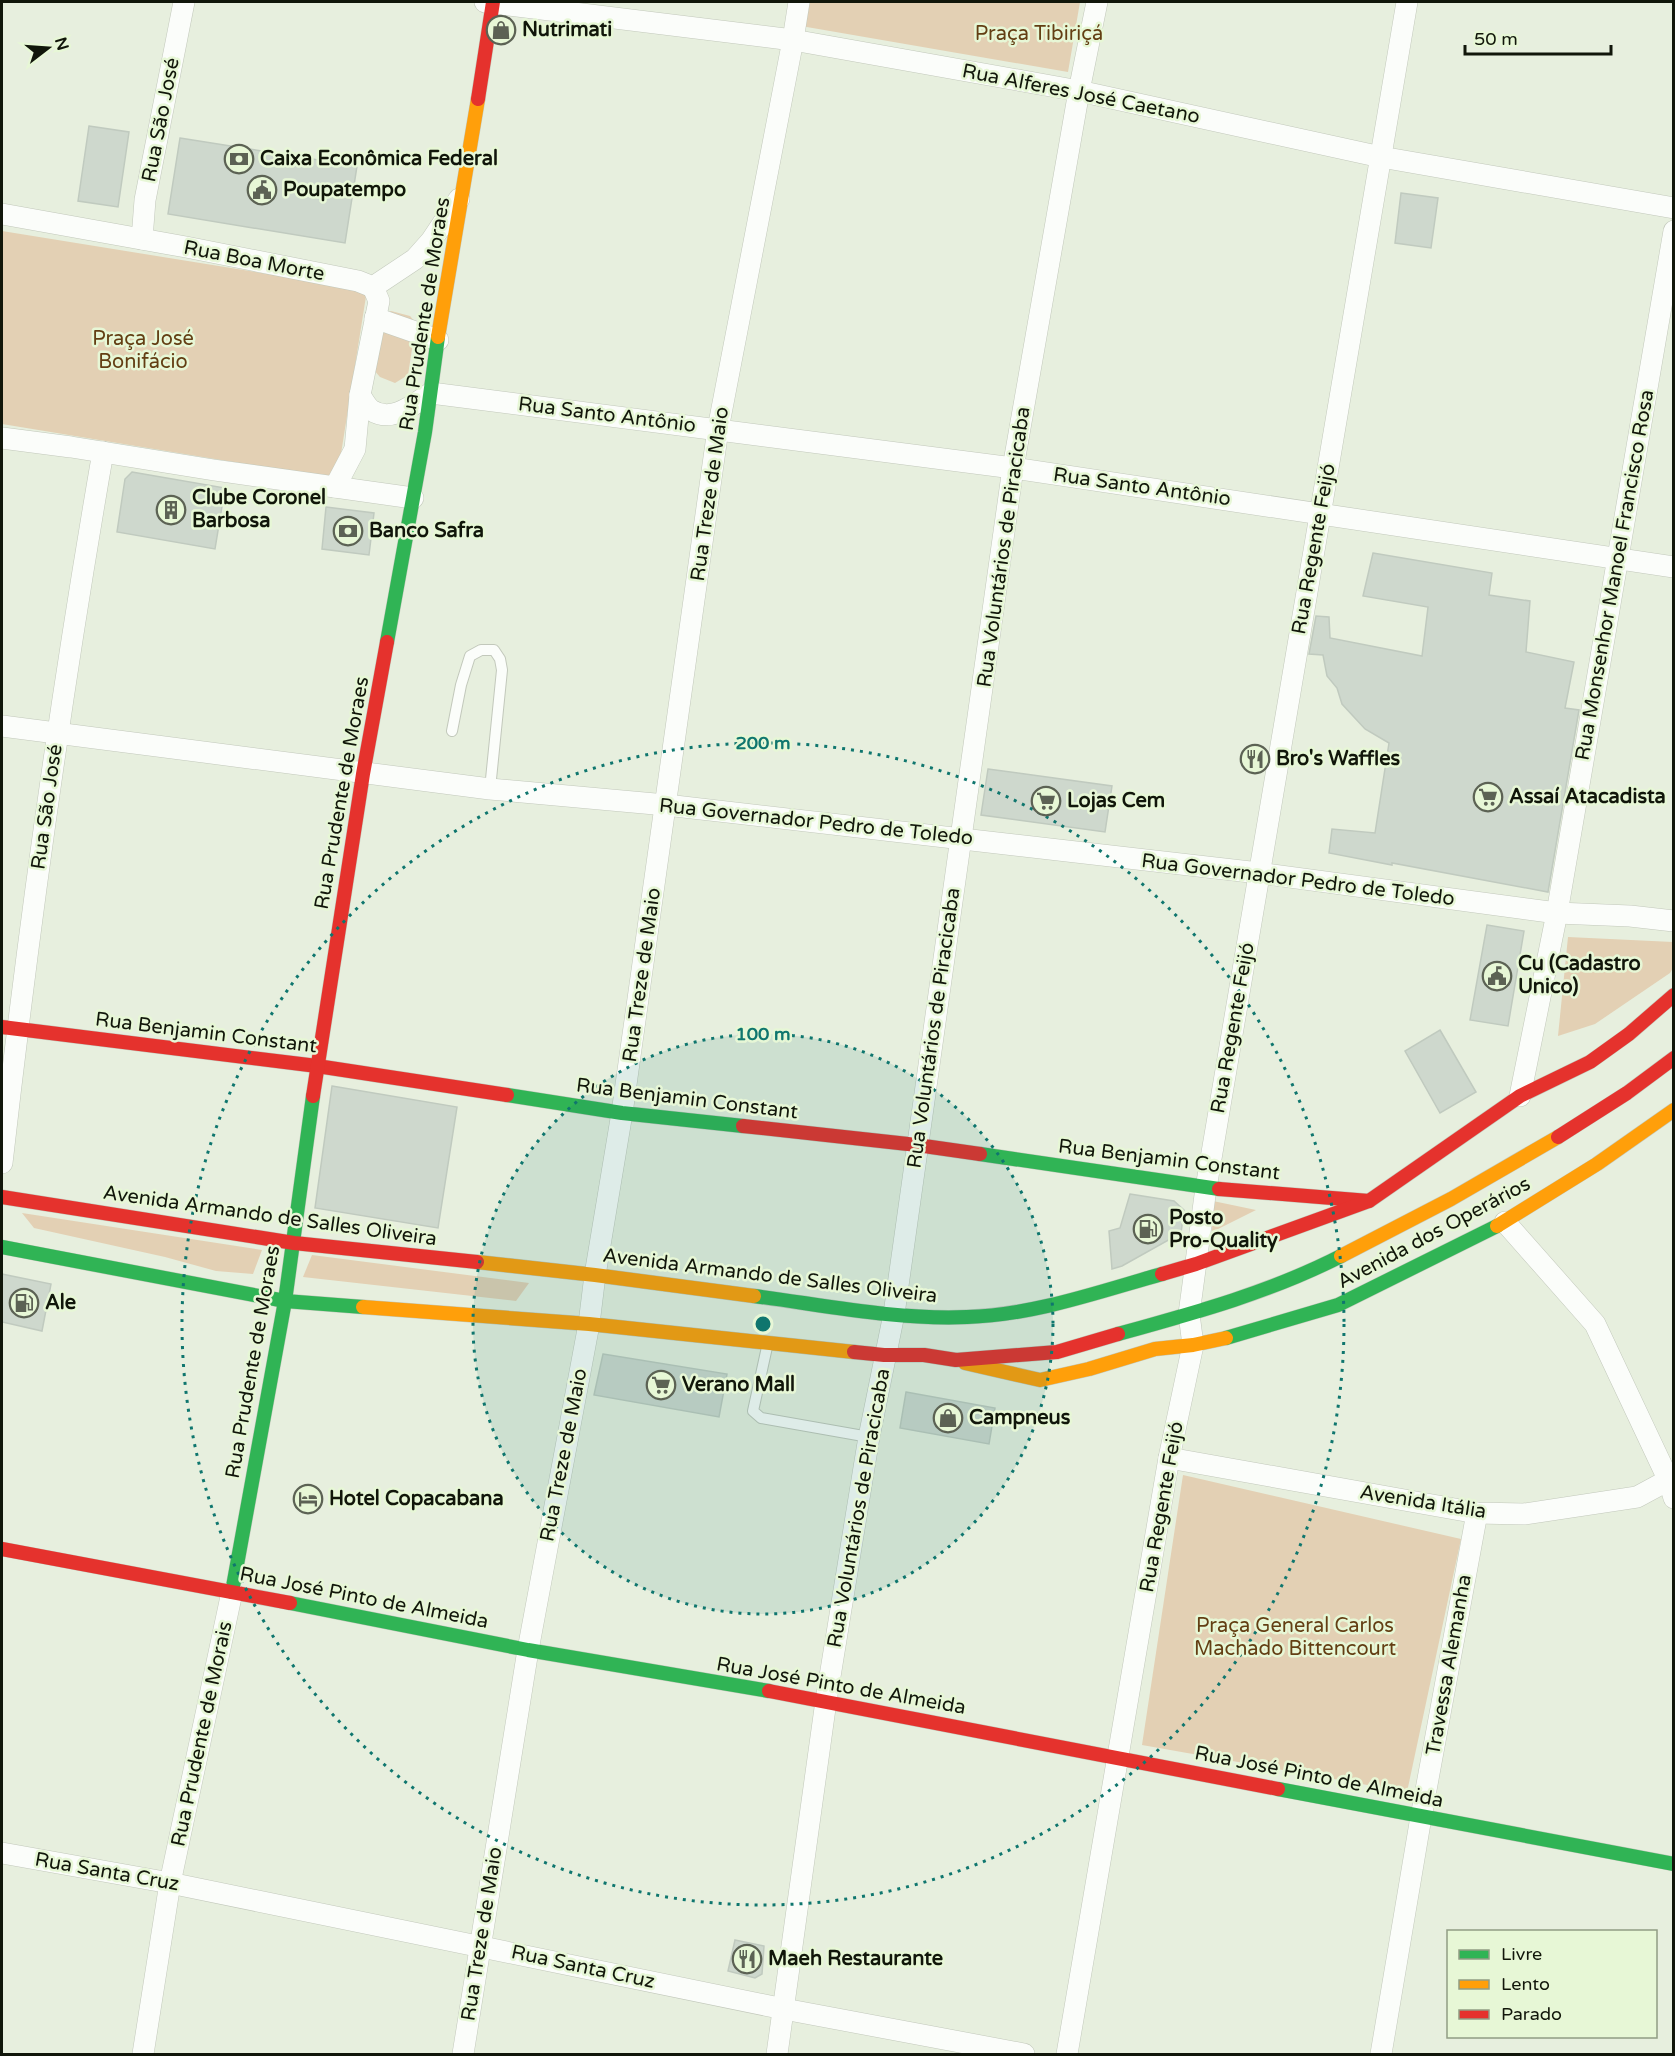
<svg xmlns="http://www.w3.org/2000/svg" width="1675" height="2056" font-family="'Varela Round',sans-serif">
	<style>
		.green { fill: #e3d0b4 }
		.building { fill: #ced8cd; stroke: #c0cabf; stroke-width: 1.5 }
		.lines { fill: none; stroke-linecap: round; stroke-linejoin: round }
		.lane-casing { stroke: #c2c8bb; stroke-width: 12 }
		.street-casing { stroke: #c2c8bb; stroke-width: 22 }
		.fast-casing { stroke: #c2c8bb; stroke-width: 15 }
		.slow-casing { stroke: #c2c8bb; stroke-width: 15 }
		.jam-casing { stroke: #c2c8bb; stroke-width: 15 }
		.lane { stroke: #fbfdfa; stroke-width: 10 }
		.street { stroke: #fbfdfa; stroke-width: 21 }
		.fast { stroke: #30b455; stroke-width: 14 }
		.slow { stroke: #ff9f0a; stroke-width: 14 }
		.jam { stroke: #e5322d; stroke-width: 14 }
		.ring { fill: none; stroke: #0f766e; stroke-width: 3; stroke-dasharray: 3 6 }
		.labels { text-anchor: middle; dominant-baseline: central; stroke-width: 5; stroke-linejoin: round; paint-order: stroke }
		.poi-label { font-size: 20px; font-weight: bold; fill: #11160a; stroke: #e7f7d6; text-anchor: start }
		.park-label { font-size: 20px; fill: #633e13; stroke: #e7f7d6 }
		.street-label { font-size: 20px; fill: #11160a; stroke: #e7f7d6 }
		.centre { fill: #0f766e; stroke: #e7f7d6; stroke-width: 3 }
		.ring-label { font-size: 18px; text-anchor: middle; font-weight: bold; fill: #0f766e; stroke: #e7f7d6; stroke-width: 5; stroke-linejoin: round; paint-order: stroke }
	</style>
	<rect width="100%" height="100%" fill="#e7efde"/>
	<g class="green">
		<path d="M806,2H1080L1068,72L801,26Z"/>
		<path d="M2,231L367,290L337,479L2,424Z"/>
		<path d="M391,311L410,316L416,323L408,375L395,383L380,377L367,362L375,321Z"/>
		<path d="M1568,937L1673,942V968L1670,973L1595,1024L1558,1036Z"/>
		<path d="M1213,1201L1256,1210L1212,1232Z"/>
		<path d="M22,1213L262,1250L253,1274L216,1271L165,1257L34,1228Z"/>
		<path d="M312,1255L529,1283L516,1301L303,1277Z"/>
		<path d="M1183,1475L1461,1539L1407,1792L1142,1745Z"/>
	</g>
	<g class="building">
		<path d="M89,126L129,132L118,207L78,201Z"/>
		<path d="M180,138L357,166L345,243L168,214Z"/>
		<path d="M1401,193L1438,198L1431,248L1395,243Z"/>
		<path d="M132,472L225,488L215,549L117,532L125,479Z"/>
		<path d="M326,507L374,513L369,555L322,549Z"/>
		<path d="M1373,553L1492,573L1489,595L1530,601L1526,652L1574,662L1565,708L1579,710L1548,892L1392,863V865L1329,853L1332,829L1375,833L1389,743L1365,729L1342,704L1337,688L1327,676L1323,655L1309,654L1316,616L1329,617L1330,638L1422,656L1428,607L1363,596Z"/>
		<path d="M988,769L1112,786L1105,832L981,815Z"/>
		<path d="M1487,925L1524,931L1508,1026L1470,1020Z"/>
		<path d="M1440,1030L1476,1092L1440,1113L1405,1051Z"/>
		<path d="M332,1086L457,1107L438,1228L315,1208Z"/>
		<path d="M1130,1194L1174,1201L1184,1210L1181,1233L1122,1266L1112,1269L1109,1231L1120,1228Z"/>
		<path d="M2,1274L51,1284L42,1331L2,1322Z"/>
		<path d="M603,1354L727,1374L719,1417L594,1395Z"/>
		<path d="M906,1392L995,1408L989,1444L900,1428Z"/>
		<path d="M735,1940L764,1946L762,1974L755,1978L728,1971Z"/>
	</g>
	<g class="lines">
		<g class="lane-casing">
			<g id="lane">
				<path d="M452,731L461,685L470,656L481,650H494L500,659L502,670L490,789"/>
				<path d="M767,1347L753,1411L761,1418L869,1437"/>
			</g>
		</g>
		<g class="street-casing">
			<g id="street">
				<path d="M485,2L793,40L1079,91L1381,157L1674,208"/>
				<path d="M2,214L186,247L358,281L373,287L415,259L431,241L459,199"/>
				<path d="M142,239L145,200L184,2"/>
				<path d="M375,318L438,340"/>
				<path d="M360,395C363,400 367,407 371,410C392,424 414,404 431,393L1013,468L1674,567"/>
				<path d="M2,438L71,447L214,470L413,498"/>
				<path d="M335,487L355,449L360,395L379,301L373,287"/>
				<path d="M2,726L490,789L666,805L1259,873L1557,913L1630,916L1674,921"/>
				<path d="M1520,1096L1557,913L1674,231"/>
				<path d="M2,1163C29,925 62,688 103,452"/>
				<path d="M1505,1222L1595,1324L1669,1481L1674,1498"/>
				<path d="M1169,1458L1477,1513L1524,1514L1637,1497L1674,1477"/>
				<path d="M2,1853L170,1883L784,2009L1024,2054"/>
				<path d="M143,2054L170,1883L232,1592"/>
				<path d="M463,2054L528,1650L589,1324L595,1275L622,1113L718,429L793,40L799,2"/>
				<path d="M777,2054L826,1701L869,1437L894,1314L1013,468L1079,91L1097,2"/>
				<path d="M1067,2054L1169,1458L1193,1345L1189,1314L1206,1188L1407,2"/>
				<path d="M1381,2054L1421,1817L1477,1513"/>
			</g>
		</g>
		<g class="fast-casing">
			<g id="fast">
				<path d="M387,642L425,432L438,337"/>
				<path d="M507,1095L622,1113L743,1126"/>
				<path d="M980,1154L1219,1189"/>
				<path d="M2,1247L285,1301L363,1307"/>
				<path d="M754,1296C824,1305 896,1320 967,1317C1034,1315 1098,1292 1162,1274"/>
				<path d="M1118,1334C1194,1313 1271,1292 1341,1256"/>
				<path d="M1226,1338L1338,1305L1497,1226"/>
				<path d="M232,1592L285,1301L313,1096"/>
				<path d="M290,1603L528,1650L769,1691"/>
				<path d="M1278,1789L1674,1864"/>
			</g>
		</g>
		<g class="slow-casing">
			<g id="slow">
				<path d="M438,337L478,99"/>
				<path d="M1497,1226L1597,1164L1674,1110"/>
				<path d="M1341,1256L1451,1199L1558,1137"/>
				<path d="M477,1262L595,1275L754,1296"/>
				<path d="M363,1307L589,1324L854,1352"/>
				<path d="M965,1363L1040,1380L1089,1369L1155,1349L1193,1345L1226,1338"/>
			</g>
		</g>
		<g class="jam-casing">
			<g id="jam">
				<path d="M478,99L493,2"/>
				<path d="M2,1027L317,1066L507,1095"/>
				<path d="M313,1096L363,774L387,642"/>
				<path d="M743,1126L917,1145L980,1154"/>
				<path d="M1558,1137L1627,1093L1674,1058"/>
				<path d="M1219,1189L1369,1201"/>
				<path d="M2,1197L294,1243L477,1262"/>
				<path d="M1162,1274L1196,1264L1369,1201L1520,1096L1590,1062L1629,1034L1674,995"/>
				<path d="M854,1352L884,1355H924L956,1360L1057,1352L1118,1334"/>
				<path d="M2,1549L290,1603"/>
				<path d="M769,1691L1278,1789"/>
			</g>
		</g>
		<use href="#lane" class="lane"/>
		<use href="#street" class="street"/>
		<use href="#fast" class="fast"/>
		<use href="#slow" class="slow"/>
		<use href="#jam" class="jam"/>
	</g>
	<circle cx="763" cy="1324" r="290" fill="#0f766e" fill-opacity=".12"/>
	<g class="ring">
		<circle cx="763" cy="1324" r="290"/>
		<circle cx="763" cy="1324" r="581"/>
	</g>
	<defs>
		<g id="shop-ring" transform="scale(1.5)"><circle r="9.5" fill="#e7f7d6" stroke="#5c6254" stroke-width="1.5"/><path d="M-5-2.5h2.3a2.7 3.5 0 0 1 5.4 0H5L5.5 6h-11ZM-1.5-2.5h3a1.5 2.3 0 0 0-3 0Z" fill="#5c6254"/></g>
		<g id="bank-ring" transform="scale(1.5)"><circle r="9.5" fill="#e7f7d6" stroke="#5c6254" stroke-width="1.5"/><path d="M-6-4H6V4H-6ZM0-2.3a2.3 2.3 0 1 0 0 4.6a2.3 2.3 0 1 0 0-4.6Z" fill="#5c6254"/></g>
		<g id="civic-ring" transform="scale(1.5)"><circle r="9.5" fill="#e7f7d6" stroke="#5c6254" stroke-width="1.5"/><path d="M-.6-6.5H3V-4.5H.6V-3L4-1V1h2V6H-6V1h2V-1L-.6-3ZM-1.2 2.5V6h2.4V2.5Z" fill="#5c6254"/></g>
		<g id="building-ring" transform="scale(1.5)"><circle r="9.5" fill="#e7f7d6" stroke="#5c6254" stroke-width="1.5"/><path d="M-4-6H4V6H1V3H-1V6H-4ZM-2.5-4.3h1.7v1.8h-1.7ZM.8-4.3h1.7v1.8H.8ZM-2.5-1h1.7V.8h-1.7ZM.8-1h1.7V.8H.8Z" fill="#5c6254"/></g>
		<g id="restaurant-ring" transform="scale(1.5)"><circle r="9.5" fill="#e7f7d6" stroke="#5c6254" stroke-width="1.5"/><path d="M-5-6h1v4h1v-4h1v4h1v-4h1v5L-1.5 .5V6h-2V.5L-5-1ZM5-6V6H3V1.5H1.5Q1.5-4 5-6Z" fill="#5c6254"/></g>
		<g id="supermarket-ring" transform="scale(1.5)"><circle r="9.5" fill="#e7f7d6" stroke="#5c6254" stroke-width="1.5"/><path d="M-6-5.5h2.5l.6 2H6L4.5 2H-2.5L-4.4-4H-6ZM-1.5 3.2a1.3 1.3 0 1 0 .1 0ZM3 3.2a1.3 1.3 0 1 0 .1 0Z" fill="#5c6254"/></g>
		<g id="fuel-ring" transform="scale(1.5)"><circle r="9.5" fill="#e7f7d6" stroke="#5c6254" stroke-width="1.5"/><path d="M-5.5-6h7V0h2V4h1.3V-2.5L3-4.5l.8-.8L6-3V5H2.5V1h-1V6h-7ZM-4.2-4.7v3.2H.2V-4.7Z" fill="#5c6254"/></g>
		<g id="hotel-ring" transform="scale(1.5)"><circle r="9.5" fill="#e7f7d6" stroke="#5c6254" stroke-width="1.5"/><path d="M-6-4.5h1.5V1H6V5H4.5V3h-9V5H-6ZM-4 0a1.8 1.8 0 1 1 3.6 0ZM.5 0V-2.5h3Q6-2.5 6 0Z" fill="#5c6254"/></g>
	</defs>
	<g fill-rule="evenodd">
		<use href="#shop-ring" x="501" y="30"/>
		<use href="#bank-ring" x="239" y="159"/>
		<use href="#civic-ring" x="262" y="190"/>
		<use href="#building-ring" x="171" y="510"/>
		<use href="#bank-ring" x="348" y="531"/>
		<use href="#restaurant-ring" x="1255" y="759"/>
		<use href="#supermarket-ring" x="1488" y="797"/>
		<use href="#supermarket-ring" x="1046" y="801"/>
		<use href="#civic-ring" x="1497" y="976"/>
		<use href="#fuel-ring" x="1148" y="1229"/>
		<use href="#fuel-ring" x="24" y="1303"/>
		<use href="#supermarket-ring" x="661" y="1385"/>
		<use href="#shop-ring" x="948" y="1418"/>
		<use href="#hotel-ring" x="308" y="1499"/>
		<use href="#restaurant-ring" x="747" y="1959"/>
	</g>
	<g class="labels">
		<g class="poi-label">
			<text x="522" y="30">Nutrimati</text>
			<text x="260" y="159">Caixa Econômica Federal</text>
			<text x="283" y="190">Poupatempo</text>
			<text x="192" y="498">Clube Coronel<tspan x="192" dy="23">Barbosa</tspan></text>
			<text x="369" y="531">Banco Safra</text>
			<text x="1276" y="759">Bro's Waffles</text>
			<text x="1509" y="797">Assaí Atacadista</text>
			<text x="1067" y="801">Lojas Cem</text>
			<text x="1518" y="964">Cu (Cadastro<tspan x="1518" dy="23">Unico)</tspan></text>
			<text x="1169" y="1218">Posto<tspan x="1169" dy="23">Pro-Quality</tspan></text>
			<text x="45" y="1303">Ale</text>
			<text x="682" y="1385">Verano Mall</text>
			<text x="969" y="1418">Campneus</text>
			<text x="329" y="1499">Hotel Copacabana</text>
			<text x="768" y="1959">Maeh Restaurante</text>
		</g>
		<g class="park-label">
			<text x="1039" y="34">Praça Tibiriçá</text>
			<text x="143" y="339">Praça José<tspan x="143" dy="23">Bonifácio</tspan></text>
			<text x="1295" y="1626">Praça General Carlos<tspan x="1295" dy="23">Machado Bittencourt</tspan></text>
		</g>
		<g class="street-label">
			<text transform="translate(1081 94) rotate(11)">Rua Alferes José Caetano</text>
			<text transform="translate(161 120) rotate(-79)">Rua São José</text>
			<text transform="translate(254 261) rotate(11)">Rua Boa Morte</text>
			<text transform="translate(425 314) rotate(-81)">Rua Prudente de Moraes</text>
			<text transform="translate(607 415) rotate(7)">Rua Santo Antônio</text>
			<text transform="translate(1142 487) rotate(8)">Rua Santo Antônio</text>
			<text transform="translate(710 494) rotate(-82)">Rua Treze de Maio</text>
			<text transform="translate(1004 547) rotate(-82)">Rua Voluntários de Piracicaba</text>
			<text transform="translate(1314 549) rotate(-80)">Rua Regente Feijó</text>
			<text transform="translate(1615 575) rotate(-80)">Rua Monsenhor Manoel Francisco Rosa</text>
			<text transform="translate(342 793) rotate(-80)">Rua Prudente de Moraes</text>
			<text transform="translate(47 807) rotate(-82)">Rua São José</text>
			<text transform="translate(816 822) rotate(6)">Rua Governador Pedro de Toledo</text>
			<text transform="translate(1298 880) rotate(7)">Rua Governador Pedro de Toledo</text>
			<text transform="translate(642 975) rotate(-82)">Rua Treze de Maio</text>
			<text transform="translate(934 1028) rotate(-82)">Rua Voluntários de Piracicaba</text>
			<text transform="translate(1233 1028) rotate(-80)">Rua Regente Feijó</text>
			<text transform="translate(206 1033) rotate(7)">Rua Benjamin Constant</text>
			<text transform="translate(687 1099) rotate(7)">Rua Benjamin Constant</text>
			<text transform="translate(1169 1160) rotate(7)">Rua Benjamin Constant</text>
			<text transform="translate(270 1216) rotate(8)">Avenida Armando de Salles Oliveira</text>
			<text transform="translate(1434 1233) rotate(-28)">Avenida dos Operários</text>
			<text transform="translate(770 1276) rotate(7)">Avenida Armando de Salles Oliveira</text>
			<text transform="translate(253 1362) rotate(-80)">Rua Prudente de Moraes</text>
			<text transform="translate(564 1455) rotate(-79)">Rua Treze de Maio</text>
			<text transform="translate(1423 1502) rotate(9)">Avenida Itália</text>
			<text transform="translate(1162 1507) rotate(-80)">Rua Regente Feijó</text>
			<text transform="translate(859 1508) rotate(-80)">Rua Voluntários de Piracicaba</text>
			<text transform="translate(364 1598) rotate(11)">Rua José Pinto de Almeida</text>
			<text transform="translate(1449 1665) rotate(-80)">Travessa Alemanha</text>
			<text transform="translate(841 1686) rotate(10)">Rua José Pinto de Almeida</text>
			<text transform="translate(202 1734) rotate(-78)">Rua Prudente de Morais</text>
			<text transform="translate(1319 1777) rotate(11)">Rua José Pinto de Almeida</text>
			<text transform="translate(107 1872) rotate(10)">Rua Santa Cruz</text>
			<text transform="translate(482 1934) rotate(-81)">Rua Treze de Maio</text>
			<text transform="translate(583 1967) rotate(12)">Rua Santa Cruz</text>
		</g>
	</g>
	<circle cx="763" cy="1324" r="9" class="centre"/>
	<g class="ring-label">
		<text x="763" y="749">200 m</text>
		<text x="763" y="1040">100 m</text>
	</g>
	<rect width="1675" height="2056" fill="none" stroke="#11160a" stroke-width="6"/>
	<rect x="1447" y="1930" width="210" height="108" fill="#e7f7d6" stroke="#919d84" stroke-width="1.5"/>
	<rect x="1459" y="1950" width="30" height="9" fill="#30b455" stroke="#919d84" stroke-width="1.5"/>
	<text x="1501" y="1960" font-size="18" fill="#11160a">Livre</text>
	<rect x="1459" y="1980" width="30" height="9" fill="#ff9f0a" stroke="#919d84" stroke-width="1.5"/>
	<text x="1501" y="1990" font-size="18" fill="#11160a">Lento</text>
	<rect x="1459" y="2010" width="30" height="9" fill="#e5322d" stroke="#919d84" stroke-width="1.5"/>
	<text x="1501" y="2020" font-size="18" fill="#11160a">Parado</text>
	<g transform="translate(48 48) rotate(73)" stroke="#e7f7d6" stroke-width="4.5" paint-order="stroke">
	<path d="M0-4.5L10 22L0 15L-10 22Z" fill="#11160a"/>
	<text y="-9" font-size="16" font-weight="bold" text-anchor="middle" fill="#11160a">N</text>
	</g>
	<path d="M1465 45v9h146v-9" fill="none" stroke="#11160a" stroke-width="3"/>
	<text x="1474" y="45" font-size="18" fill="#11160a" stroke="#e7f7d6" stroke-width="4.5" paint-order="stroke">50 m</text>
</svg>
